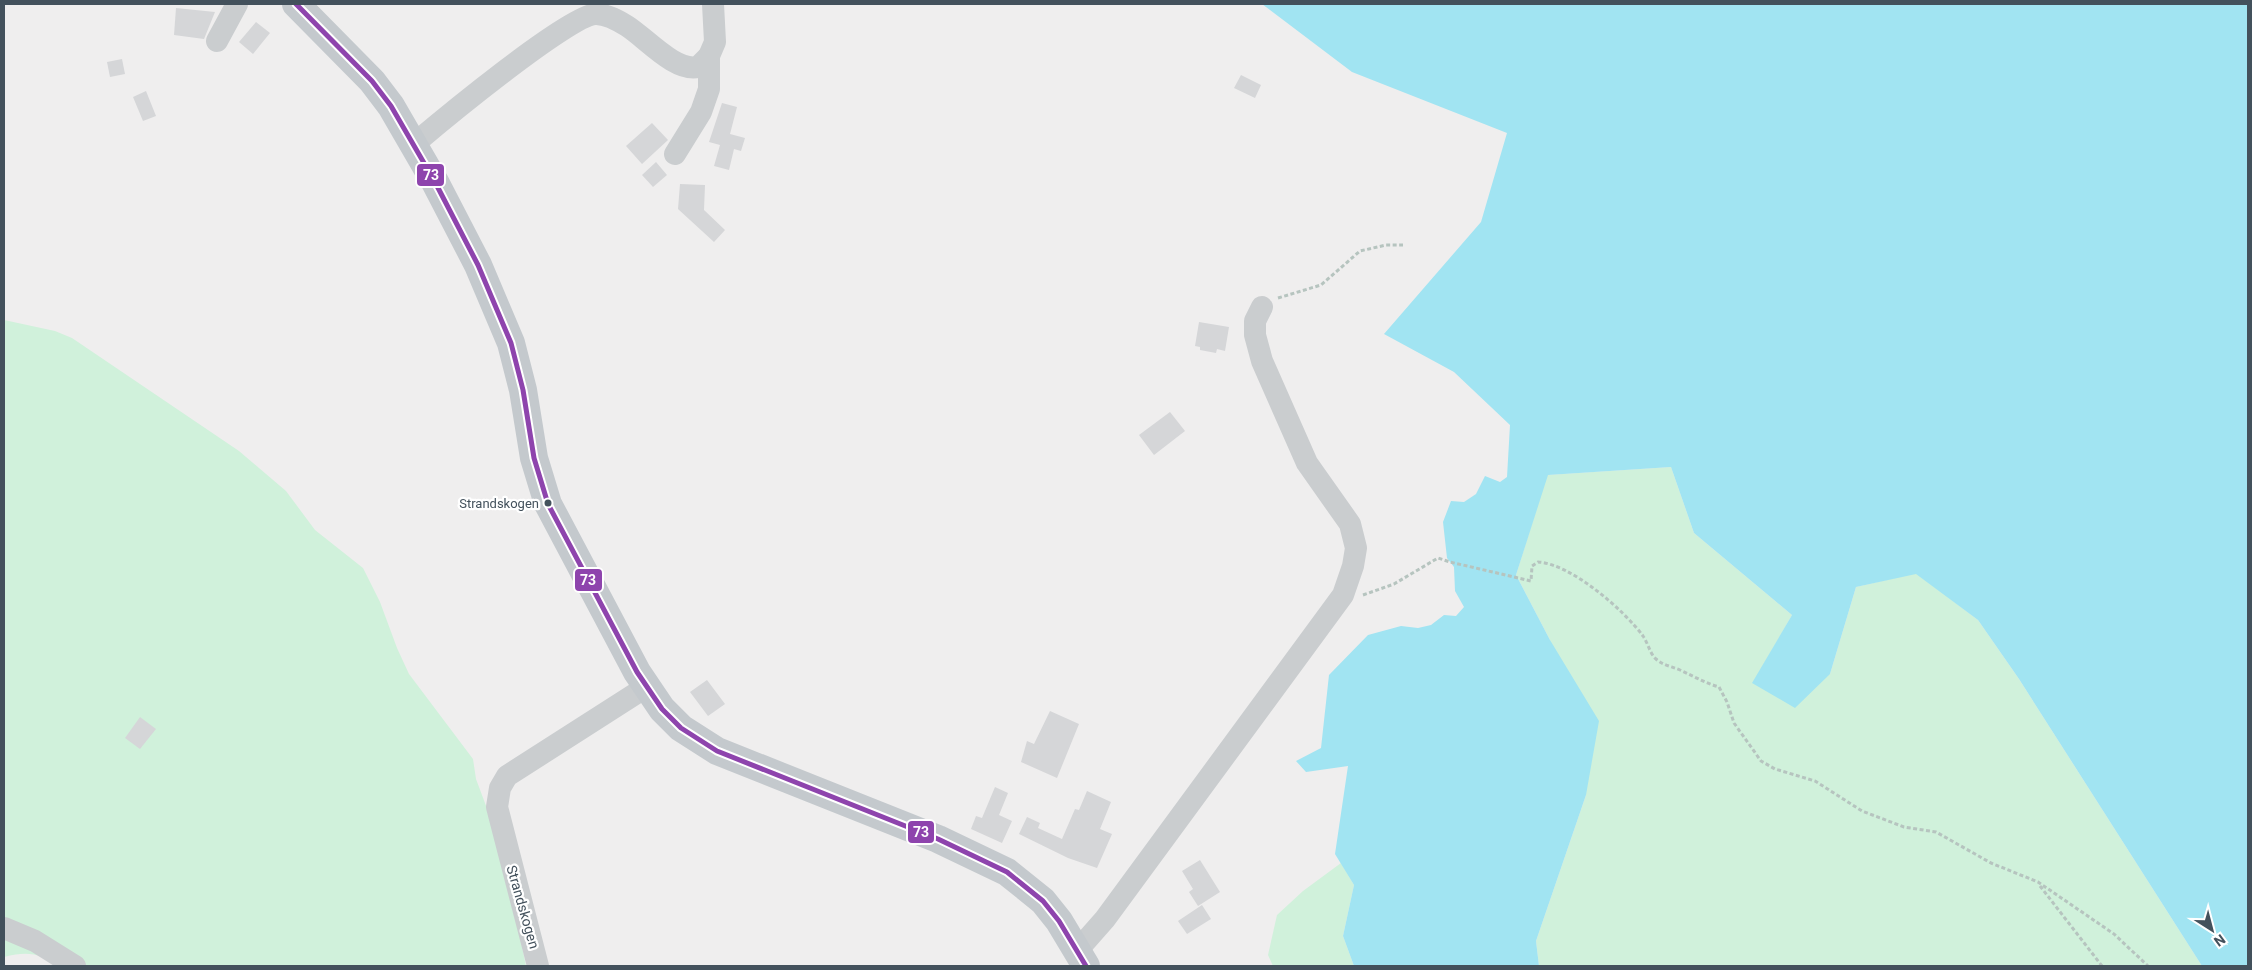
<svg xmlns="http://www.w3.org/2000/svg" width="2252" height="970" font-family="Roboto,sans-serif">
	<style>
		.green { fill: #d0f1db }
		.water { fill: #a1e4f2 }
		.building { fill: #d5d6d8 }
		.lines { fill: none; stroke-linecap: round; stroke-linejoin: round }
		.path { stroke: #b6c4bf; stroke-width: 3; stroke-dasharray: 4 2.5; stroke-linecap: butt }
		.minor { stroke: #cacdcf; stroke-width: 22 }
		.major { stroke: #c4c9cd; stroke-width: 28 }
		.bus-1-casing { stroke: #fff; stroke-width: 9 }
		.bus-1 { stroke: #8e44ad; stroke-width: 5 }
		.bus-dot { fill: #43515c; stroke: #fff; stroke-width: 2 }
		.labels { text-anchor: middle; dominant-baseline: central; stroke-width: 4.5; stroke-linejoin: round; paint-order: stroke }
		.bus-label { font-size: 13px; fill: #43515c; stroke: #fff; text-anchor: end }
		.street-label { font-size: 14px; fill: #43515c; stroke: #fff }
		.line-badge { stroke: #fff; stroke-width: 2 }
		.badge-label { font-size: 14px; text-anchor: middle; font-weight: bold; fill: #fff }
	</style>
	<rect width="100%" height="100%" fill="#efeeee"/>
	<g class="green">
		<path d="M4,320L55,331L72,338L239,451L286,491L315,530L363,568L380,602L397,648L409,674L473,759L476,779L501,846L526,966H61C39,953 28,951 4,957Z"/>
		<path d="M1671,467L1694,533L1792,615L1753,683L1830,674L1856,587L1916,573L1978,620L2019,679L2202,966H1539L1536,941L1586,795L1550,640L1516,575L1547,475Z"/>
		<path d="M1341,863L1354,885L1343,936L1354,966H1273L1268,955L1277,915L1303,891Z"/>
	</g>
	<path class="water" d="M1262,4H2248V966H2202L2019,679L1978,620L1916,574L1856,587L1830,674L1795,708L1752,683L1792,615L1694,533L1671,467L1548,475L1516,575L1550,640L1599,721L1586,795L1536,941L1539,966H1354L1343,936L1354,885L1335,854L1348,766L1306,772L1296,761L1321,748L1329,675L1368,635L1401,626L1418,628L1431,625L1444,615L1456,616L1464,607L1455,591L1454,567L1447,558L1443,522L1451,501L1464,502L1476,494L1485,476L1500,482L1507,477L1510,425L1454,372L1384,334L1481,222L1507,133L1352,72Z"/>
	<g class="building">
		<path d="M176,8L215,12L204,39L174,35Z"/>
		<path d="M256,22L270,33L253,54L239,42Z"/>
		<path d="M122,59L125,74L110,77L107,62Z"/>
		<path d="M1241,75L1261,85L1255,98L1234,88Z"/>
		<path d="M146,91L156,116L143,121L133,97Z"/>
		<path d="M722,103L737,107L730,134L745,138L741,151L734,149L729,170L714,166L720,145L709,142Z"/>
		<path d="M652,123L668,140L642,164L626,146Z"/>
		<path d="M656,162L667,175L653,187L642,175Z"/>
		<path d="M680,184L705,185L704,210L725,230L714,242L678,209Z"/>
		<path d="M1199,322L1229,327L1225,351L1217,349L1216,353L1200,350V347L1195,346Z"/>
		<path d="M1170,412L1185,431L1154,455L1139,435Z"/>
		<path d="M707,680L725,704L708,716L690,692Z"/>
		<path d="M1050,711L1079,724L1057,778L1021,762L1027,741L1034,744Z"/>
		<path d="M140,717L156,729L140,749L125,738Z"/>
		<path d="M995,787L1008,793L999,815L1012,821L1002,843L971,829L976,816L982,818Z"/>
		<path d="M1087,791L1111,802L1100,829L1112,834L1097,868L1068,858L1019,834L1027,817L1040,823L1038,828L1062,839L1075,809L1079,810Z"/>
		<path d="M1200,860L1220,892L1198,906L1189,892L1193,889L1182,871Z"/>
		<path d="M1202,905L1211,919L1187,934L1178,921Z"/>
	</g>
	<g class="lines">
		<g class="path">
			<path d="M1278,298L1321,285L1360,251L1386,245H1403"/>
			<path d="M1363,595L1394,584L1438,558L1450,562L1531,581L1532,566L1538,562C1571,564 1623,609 1643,636C1648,643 1650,654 1656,659C1664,666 1671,666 1680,670C1693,676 1705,683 1719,687L1727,702L1734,723L1761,761L1775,769L1815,781L1862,811L1904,827L1936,832L1991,863L2038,882L2114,934L2148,966"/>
			<path d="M2040,886L2102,966"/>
		</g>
		<g class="minor">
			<path d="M217,41L237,4"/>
			<path d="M414,144C440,122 570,14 596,14C607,14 619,21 627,26C646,38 675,72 698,67L709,56"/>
			<path d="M675,154L701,112L709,89V56L715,42L713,4"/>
			<path d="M4,928L35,941L75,966"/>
			<path d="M1077,948L1083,944L1105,919L1343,595L1353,566L1356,548L1350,524L1307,463L1262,361L1255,335V321L1262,307"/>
			<path d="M538,966L497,807L500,788L507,776L646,687"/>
		</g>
		<path class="major" d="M296,4L372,81L391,106L435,182L478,265L511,343L523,390L534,458L548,504L637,672L662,709L681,728L717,751L938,839L1007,872L1043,901L1059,921L1086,966"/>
		<g class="bus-1-casing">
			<path id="bus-1" d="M296,4L372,81L391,106L435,182L478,265L511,343L523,390L534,458L548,504L637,672L662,709L681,728L717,751L938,839L1007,872L1043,901L1059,921L1086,966"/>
		</g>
		<use href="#bus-1" class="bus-1"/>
	</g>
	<circle class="bus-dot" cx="548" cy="503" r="4.5"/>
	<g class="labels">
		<g class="bus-label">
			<text x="539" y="503">Strandskogen</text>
		</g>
		<g class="street-label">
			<text transform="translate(523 907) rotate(74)">Strandskogen</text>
		</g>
	</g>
	<g class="line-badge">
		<rect x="416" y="163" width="29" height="24" rx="5" fill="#8e44ad"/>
		<rect x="574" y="568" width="29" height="24" rx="5" fill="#8e44ad"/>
		<rect x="907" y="820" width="28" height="24" rx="5" fill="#8e44ad"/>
	</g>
	<g class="badge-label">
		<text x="431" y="180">73</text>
		<text x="588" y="585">73</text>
		<text x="921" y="837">73</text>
	</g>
	<rect width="2252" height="970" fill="none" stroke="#43515c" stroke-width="10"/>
	<g transform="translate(2212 930) rotate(144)" stroke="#ffffff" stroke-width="4" paint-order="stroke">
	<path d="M0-4L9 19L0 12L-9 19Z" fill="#43515c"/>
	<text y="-8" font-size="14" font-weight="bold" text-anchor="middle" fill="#43515c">N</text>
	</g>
</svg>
